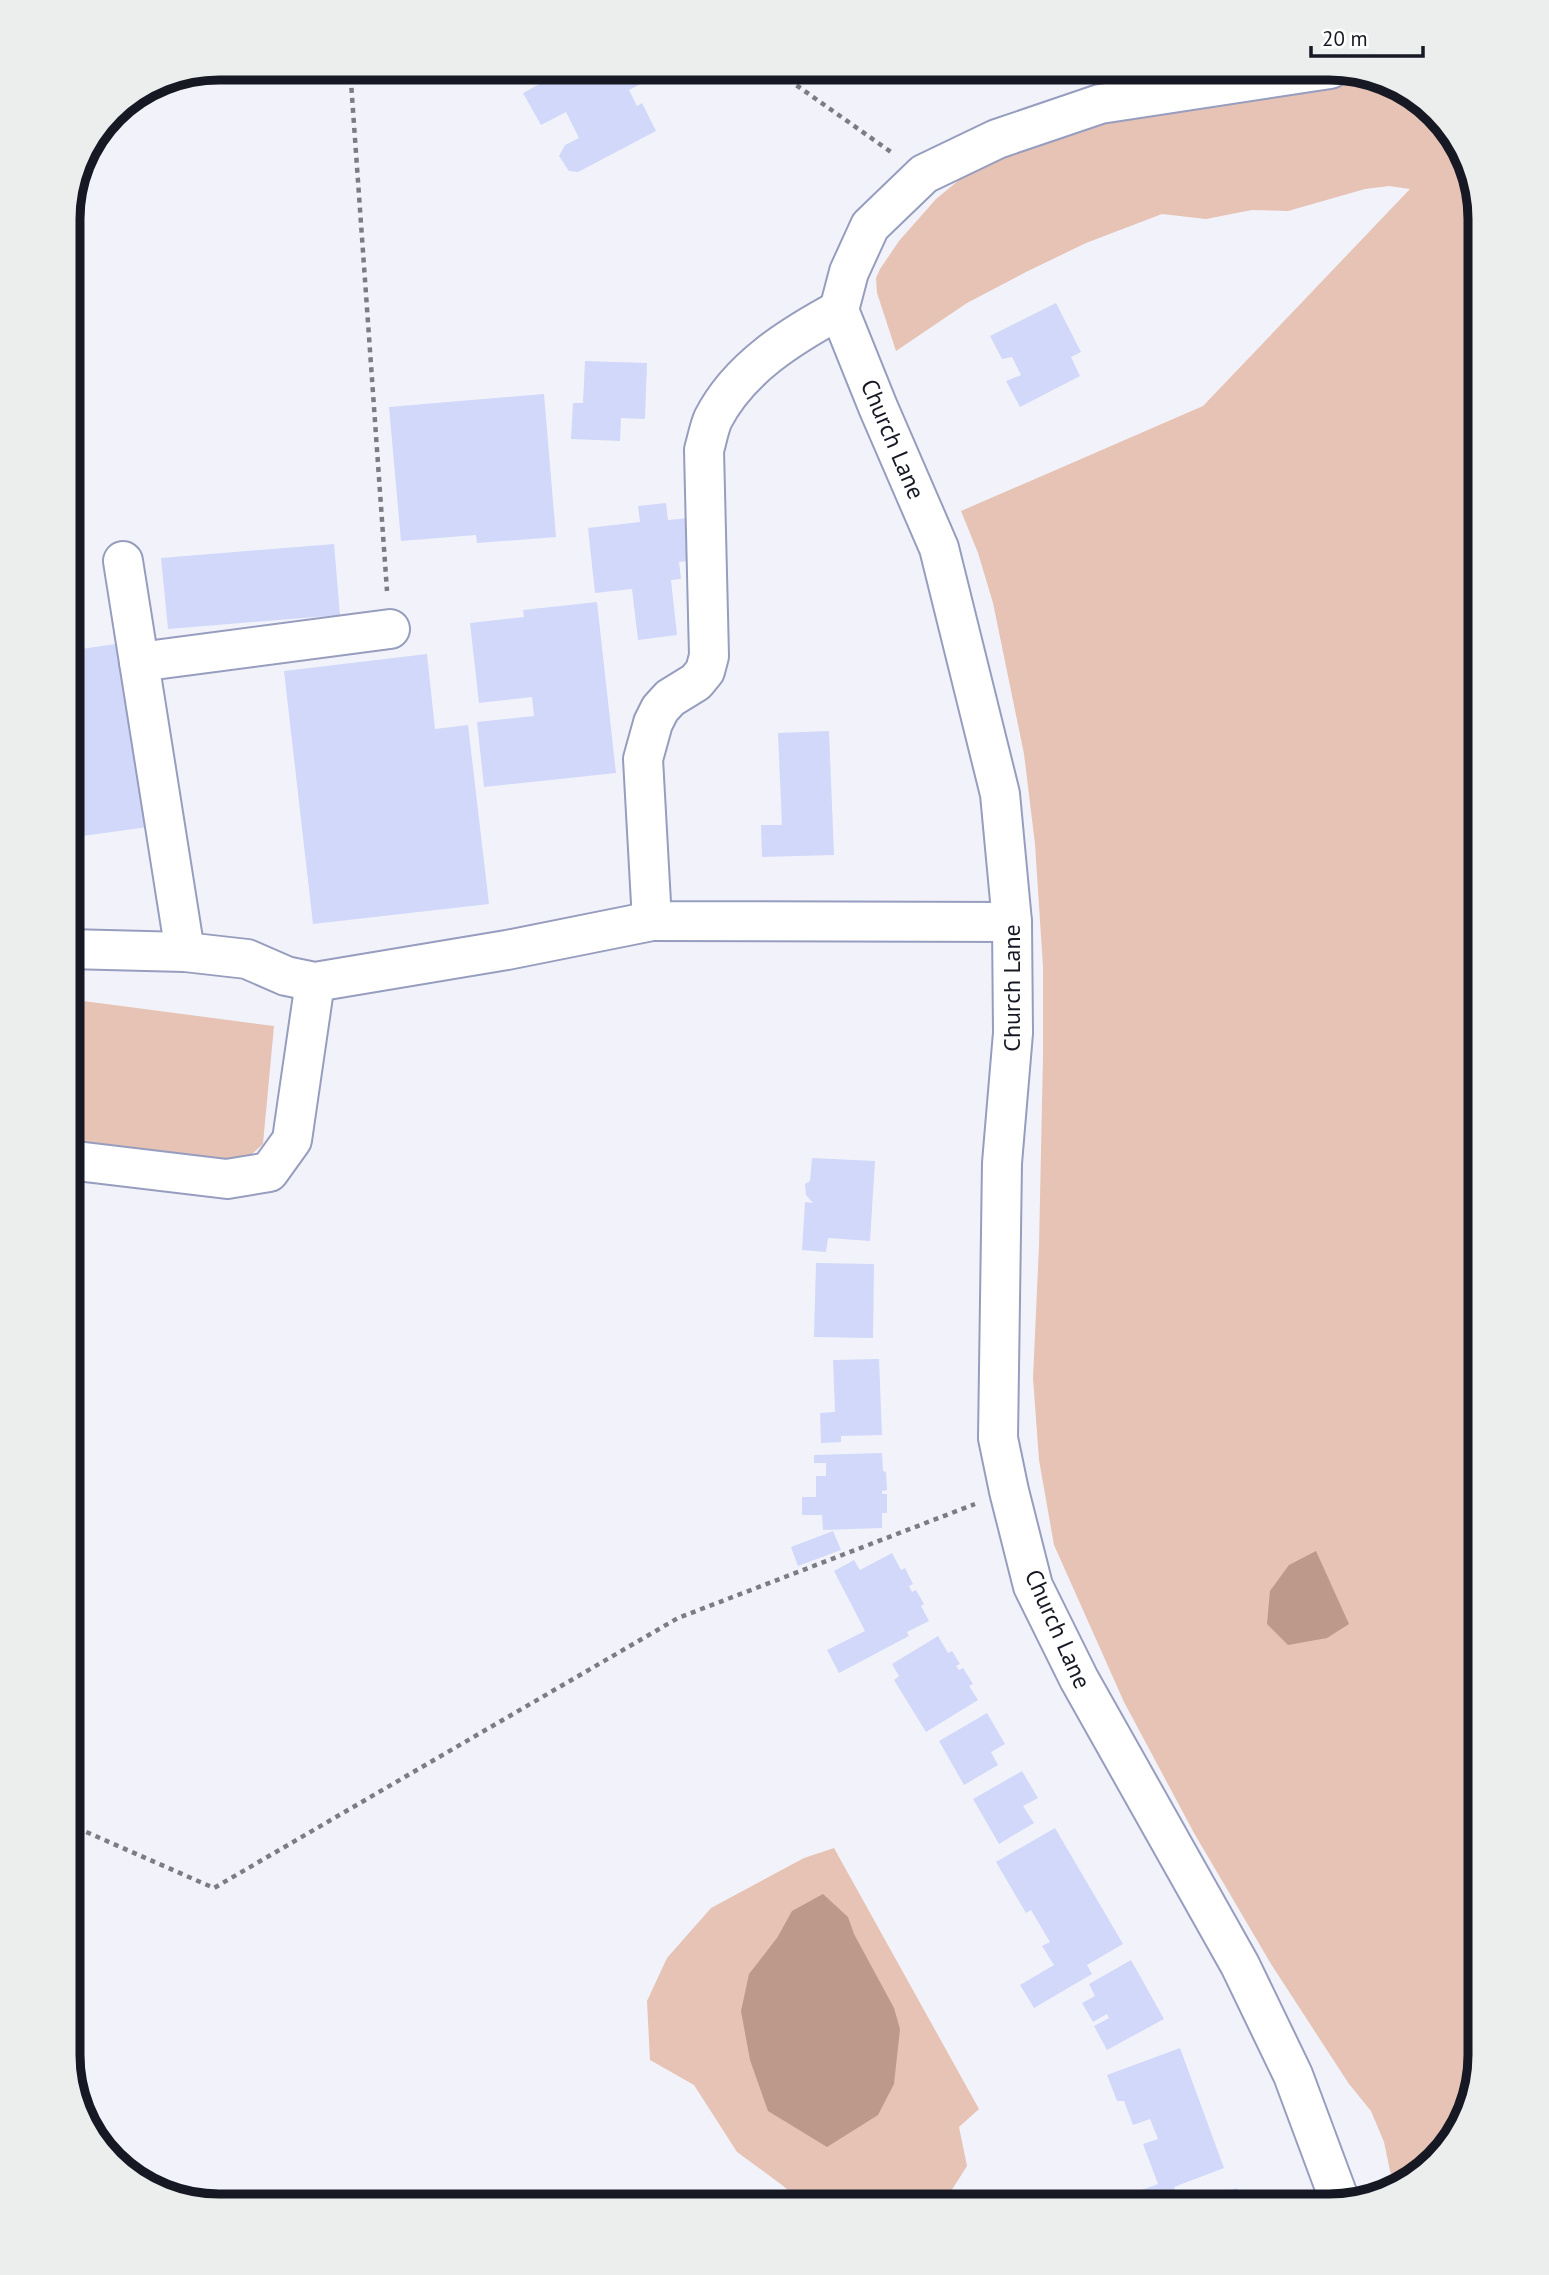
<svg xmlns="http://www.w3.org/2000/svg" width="1549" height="2275" font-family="'PT Sans',sans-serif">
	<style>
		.green { fill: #e6c3b4 }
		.water { fill: #bc998b }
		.building { fill: #d1d8fa }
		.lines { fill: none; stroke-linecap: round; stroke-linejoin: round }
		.minor-casing { stroke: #979dbe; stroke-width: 42 }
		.path { stroke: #7b7c86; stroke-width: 4.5; stroke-dasharray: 5 5; stroke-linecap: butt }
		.minor { stroke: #fff; stroke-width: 38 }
		.labels { text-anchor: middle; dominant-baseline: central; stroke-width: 5; stroke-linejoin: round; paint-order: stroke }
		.street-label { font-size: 24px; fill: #161824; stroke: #fff }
		.rim { fill: none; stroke: #161824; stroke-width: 9 }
	</style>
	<rect width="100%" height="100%" fill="#f2f3fa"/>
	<g class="green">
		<path d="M1377,80L1406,89L1461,144L1481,219V2056L1460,2132L1405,2187L1394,2190L1384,2142L1371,2111L1349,2084L1271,1964L1194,1833L1124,1702L1054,1545L1039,1460L1033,1378L1039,1246L1043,1056V967L1035,844L1024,754L993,603L978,553L961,511L1203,406L1410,189L1389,186L1365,189L1288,211L1252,210L1206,219L1162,214L1086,243L1026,272L967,303L896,351L877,293L876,278L880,269L899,241L936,199L976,166L1022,140L1240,95Z"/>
		<path d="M68,999L274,1026L263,1144L241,1164L68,1143Z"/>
		<path d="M834,1848L979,2109L959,2127L967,2166L941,2207H807L782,2185L737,2152L694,2085L650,2060L647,2001L667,1958L711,1908L804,1858Z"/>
	</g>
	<g class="water">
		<path d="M1316,1551L1349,1624L1327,1638L1288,1645L1267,1624L1270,1591L1289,1565Z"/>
		<path d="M823,1894L848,1917L854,1934L894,2008L900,2029L894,2084L878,2115L827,2147L768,2111L750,2060L741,2011L749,1974L777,1938L792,1911Z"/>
	</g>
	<g class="building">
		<path d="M569,68H663L664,72L629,90L637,106L642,103L656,131L578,172L569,171L559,156L565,145L579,138L566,112L541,125L523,93Z"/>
		<path d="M1056,303L1081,352L1071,357L1080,376L1020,407L1006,381L1021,375L1012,357L1002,359L990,336Z"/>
		<path d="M585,361L647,363L645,419L621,418L620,441L571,439L573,403H583Z"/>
		<path d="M544,394L556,537L477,543L476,535L401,541L389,407Z"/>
		<path d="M666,503L668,520L689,518L694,560L679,562L681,579L671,580L677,635L638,640L632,589L595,593L588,528L640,522L638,506Z"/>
		<path d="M334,544L340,615L168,629L161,558Z"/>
		<path d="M597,602L616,773L484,787L477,722L534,716L532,697L479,703L470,623L524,617L523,610Z"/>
		<path d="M122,643L148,827L68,838V651Z"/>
		<path d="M427,654L435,729L468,725L489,904L313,924L284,671Z"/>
		<path d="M829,731L834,855L762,857L761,825H782L778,733Z"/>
		<path d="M812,1158L875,1161L870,1241L828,1238L826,1252L802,1250L805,1202L813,1203L806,1195L805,1184L810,1181Z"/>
		<path d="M816,1263L874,1264L873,1338L814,1337Z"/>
		<path d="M879,1359L882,1435L841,1436V1442L821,1443L820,1413L835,1412L833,1360Z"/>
		<path d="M882,1453L883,1471L886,1472L887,1490L882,1491V1494H887V1513H882V1528L823,1530L822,1515H802V1497H816V1476H826V1463H814V1455Z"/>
		<path d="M833,1531L841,1550L798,1566L791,1547Z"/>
		<path d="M892,1553L901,1570L905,1568L913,1584L909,1586L912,1592L916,1590L924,1604L921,1606L929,1621L907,1632L909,1636L839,1673L827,1650L865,1631L834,1571L854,1560L860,1570Z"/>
		<path d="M938,1636L948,1653L952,1651L960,1664L956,1666L959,1670L963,1668L973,1684L969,1686L978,1700L926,1732L894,1680L899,1676L892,1664Z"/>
		<path d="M987,1713L1005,1744L991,1752L998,1765L964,1785L939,1741Z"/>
		<path d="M1022,1771L1038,1798L1023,1806L1034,1823L999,1844L973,1799Z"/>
		<path d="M1055,1828L1123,1944L1087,1965L1092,1974L1034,2008L1020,1985L1054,1965L1042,1946L1050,1942L1031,1910L1026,1913L996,1862Z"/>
		<path d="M1131,1960L1164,2019L1107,2050L1094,2026L1109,2018L1107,2014L1093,2022L1082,2003L1095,1996L1089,1984Z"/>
		<path d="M1180,2048L1224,2168L1174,2187L1178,2196L1149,2207H1128L1125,2196L1158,2184L1143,2144L1158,2139L1150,2119L1133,2125L1124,2101H1117L1107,2075Z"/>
		<path d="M1237,2188L1244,2207H1183V2206Z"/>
	</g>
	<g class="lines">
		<g class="minor-casing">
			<g id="minor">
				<path d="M1330,69L1100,104L997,139L924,174L870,226L849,272L839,310L878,407L939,548L1000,794L1012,922L1013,1033L1002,1163L998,1438L1009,1491L1033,1586L1079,1679L1240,1965L1293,2075L1341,2204"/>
				<path d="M839,310C791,336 739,368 713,419C709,428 707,440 704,450L709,656L705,671L696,682L670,698L660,709L653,723L643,759L652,921L1012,922"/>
				<path d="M123,561L185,952"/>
				<path d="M139,662L390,629"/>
				<path d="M68,949L185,952L247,959L286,976L315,982L507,950L652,921"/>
				<path d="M68,1160L227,1179L269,1172L292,1140L315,982"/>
			</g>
		</g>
		<g class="path">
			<path d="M350,68L387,591"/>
			<path d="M772,68L891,152"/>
			<path d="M68,1824L214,1888L678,1618L975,1504"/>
		</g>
		<use href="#minor" class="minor"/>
	</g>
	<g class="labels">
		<g class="street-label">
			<text transform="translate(893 439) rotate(67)">Church Lane</text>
			<text transform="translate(1011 988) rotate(-90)">Church Lane</text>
			<text transform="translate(1058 1629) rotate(66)">Church Lane</text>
		</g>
	</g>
	<path d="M0 0H1549V2275H0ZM219 80H1329A139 139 0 0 1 1468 219V2055A139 139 0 0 1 1329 2194H219A139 139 0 0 1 80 2055V219A139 139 0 0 1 219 80Z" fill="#eceded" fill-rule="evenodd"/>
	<path class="rim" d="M219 80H1329A139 139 0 0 1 1468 219V2055A139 139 0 0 1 1329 2194H219A139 139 0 0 1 80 2055V219A139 139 0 0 1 219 80Z"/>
	<path d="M1311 46v10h112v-10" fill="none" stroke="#161824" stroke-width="3.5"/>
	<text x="1322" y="46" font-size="21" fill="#161824" stroke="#ffffff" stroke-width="5" paint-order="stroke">20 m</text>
</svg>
